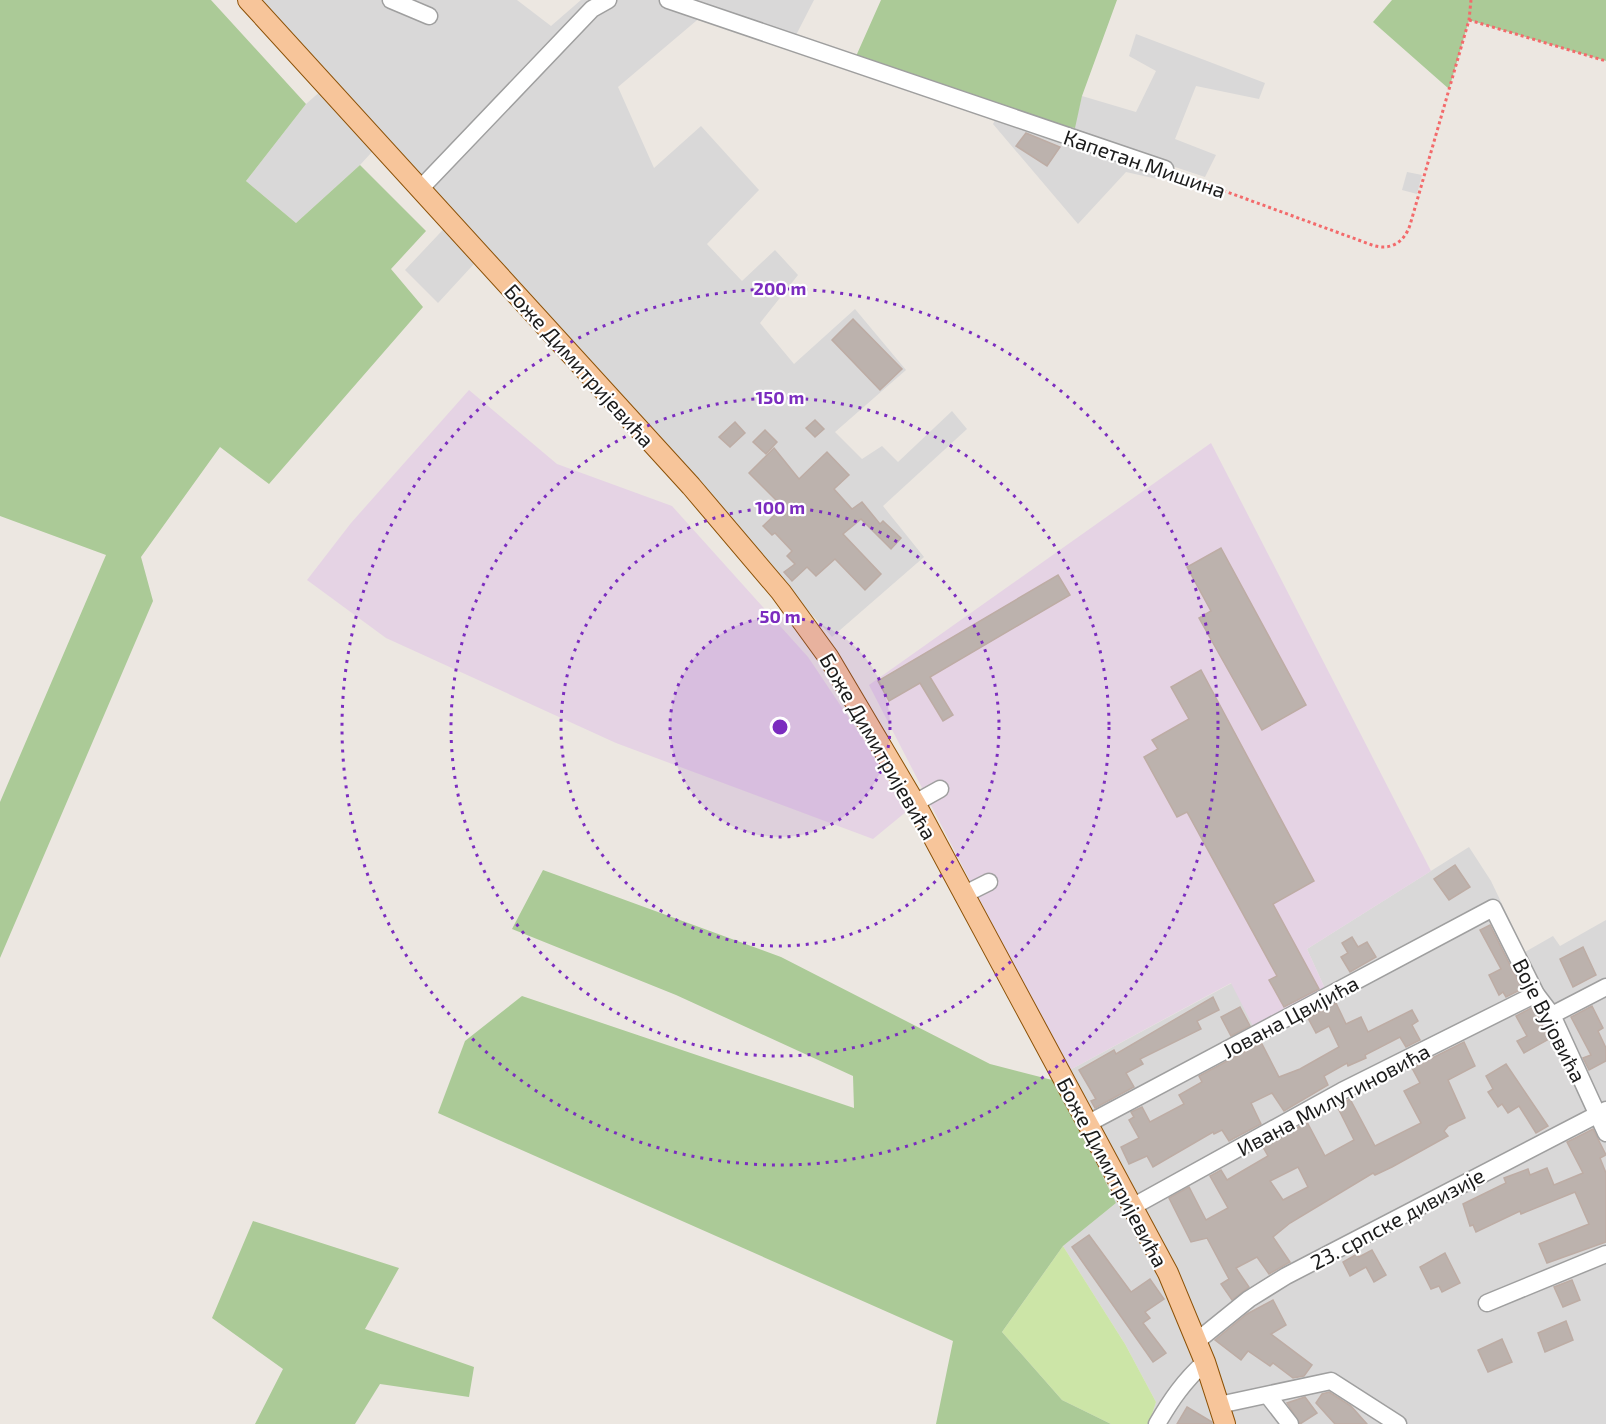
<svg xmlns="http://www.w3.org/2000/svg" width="1606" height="1424" font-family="'Exo 2',sans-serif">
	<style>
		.residential { fill: #d9d8d8 }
		.industrial { fill: #e5d3e4 }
		.grass { fill: #cce5a7 }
		.forest { fill: #abca97 }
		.building { fill: #bcb2ad; stroke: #bdaca4; stroke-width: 1.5; fill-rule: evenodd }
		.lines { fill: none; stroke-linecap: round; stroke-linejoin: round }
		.minor-casing { stroke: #9f9f9f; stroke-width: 19 }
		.major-casing { stroke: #8c5106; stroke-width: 22 }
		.path { stroke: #f36a6b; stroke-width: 3; stroke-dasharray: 3 3; stroke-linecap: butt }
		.minor { stroke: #fff; stroke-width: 16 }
		.major { stroke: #f7c59a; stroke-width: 20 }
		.ring { fill: none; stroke: #7b2cbf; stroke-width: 3; stroke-dasharray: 3 6 }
		.labels { text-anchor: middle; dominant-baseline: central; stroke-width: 4.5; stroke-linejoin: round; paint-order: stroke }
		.street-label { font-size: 21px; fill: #1b1b1b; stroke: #fff }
		.centre { fill: #7b2cbf; stroke: #fff; stroke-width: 3 }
		.ring-label { font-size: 18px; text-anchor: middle; font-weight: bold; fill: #7b2cbf; stroke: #fff; stroke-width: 4.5; stroke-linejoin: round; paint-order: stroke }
	</style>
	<rect width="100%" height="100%" fill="#ece7e1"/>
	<g class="residential">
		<path d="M258,0H517L551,26L581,0H814L795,37L709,10L618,87L654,168L701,126L759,190L707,244L742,281L775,250L798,275L760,323L794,364L855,309L906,370L835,432L862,459L882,446L898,462L952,411L967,429L883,506L924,557L832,637L484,253L438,303L405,270L454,218L382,141L360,165L296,223L246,181L306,104L331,82Z"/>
		<path d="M1136,34L1265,83L1259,99L1196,86L1175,139L1216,155L1205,177L1163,163L1157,179L1126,172L1078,224L993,124L999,112L1074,128L1082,96L1136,112L1156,71L1129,56Z"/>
		<path d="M1407,172L1422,175L1417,194L1402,190Z"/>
		<path d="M1469,847L1491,881L1525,952L1553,936L1560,946L1606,920V1424H1149L1156,1402L1125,1344L1063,1246L1116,1203L1056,1081L1068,1071L1232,983L1327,993L1307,949Z"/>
	</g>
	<g class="industrial">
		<path d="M469,390L557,464L672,506L808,657L881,766L907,811L873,839L616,743L386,638L307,580L351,523Z"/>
		<path d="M1211,443L1431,871L1307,949L1327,993L1255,1030L1231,983L1068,1071L869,685Z"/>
	</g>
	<path class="grass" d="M1063,1246L1125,1344L1156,1402L1149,1424H1111L1062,1400L1002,1332Z"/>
	<g class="forest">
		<path d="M0,0H211L306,104L246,181L296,223L360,165L426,231L391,269L423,307L269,484L220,447L141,557L153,601L0,958V802L106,555L0,516Z"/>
		<path d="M881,0H1117L1082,96L1075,128L1017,118L853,63Z"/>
		<path d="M1392,0H1606V61L1469,20L1449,89L1373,22Z"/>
		<path d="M543,870L781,957L990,1064L1056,1081L1116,1203L1063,1246L1002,1332L1062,1400L1111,1424H936L953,1341L438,1113L465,1041L522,996L854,1108L853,1076L676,995L512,929Z"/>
		<path d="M253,1221L399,1268L365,1329L474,1367L469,1397L380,1384L355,1424H255L283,1369L212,1318Z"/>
	</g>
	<g class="building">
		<path d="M1026,133L1060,147L1047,166L1016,146Z"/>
		<path d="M853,319L902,369L880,390L832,340Z"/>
		<path d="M815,420L824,429L815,437L806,428Z"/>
		<path d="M735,422L745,433L730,447L719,437Z"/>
		<path d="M765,430L777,442L766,454L753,442Z"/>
		<path d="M774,448L799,479L827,452L849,475L834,489L852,509L862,502L880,524L883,521L901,538L891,549L861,519L843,534L881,574L865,590L835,559L816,576L807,567L792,581L784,572L795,564L787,556L792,551L775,533L772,535L763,526L783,507L749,473Z"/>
		<path d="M1221,548L1306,705L1262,730L1199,618L1211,611L1187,567Z"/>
		<path d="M1058,575L1070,595L930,677L953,715L943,721L920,683L889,701L878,681Z"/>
		<path d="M1201,670L1314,881L1273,904L1319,989L1284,1007L1269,980L1277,976L1187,812L1177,817L1144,757L1158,749L1152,740L1189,719L1171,687Z"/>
		<path d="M1455,865L1470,887L1449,900L1434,879Z"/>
		<path d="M1490,925L1522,989L1506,997L1503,992L1499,995L1489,975L1501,969L1480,930Z"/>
		<path d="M1352,937L1358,947L1367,942L1376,957L1350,972L1341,957L1348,953L1342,943Z"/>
		<path d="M1583,947L1596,975L1573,987L1560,959Z"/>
		<path d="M1213,997L1219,1010L1197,1021L1201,1029L1140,1059L1143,1064L1126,1073L1134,1087L1095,1108L1091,1101L1096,1099L1079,1070L1114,1050L1116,1054Z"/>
		<path d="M1336,1003L1346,1024L1361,1017L1368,1032L1412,1010L1418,1021L1412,1025L1420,1040L1406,1047L1400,1037L1365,1055L1366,1058L1348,1066L1347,1063L1324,1076L1328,1085L1284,1111L1272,1093L1251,1103L1261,1124L1229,1141L1222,1130L1214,1134L1213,1132L1153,1167L1147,1156L1129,1164L1121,1147L1139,1138L1129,1120L1134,1117L1131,1112L1142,1107L1150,1122L1184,1104L1179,1095L1202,1082L1199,1076L1259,1044H1262L1279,1077L1300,1069L1339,1047L1329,1026L1316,1033L1308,1018Z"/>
		<path d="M1592,1006L1603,1028L1598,1031L1606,1048V1061L1589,1070L1583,1058L1591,1055L1571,1017Z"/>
		<path d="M1240,1007L1250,1026L1231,1036L1221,1017Z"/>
		<path d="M1533,1007L1549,1039L1524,1053L1517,1041L1527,1036L1516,1016Z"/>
		<path d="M1464,1042L1475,1066L1448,1080L1465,1118L1448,1126L1444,1131L1448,1136L1392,1167L1375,1175L1373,1173L1290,1223L1273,1237L1290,1262L1269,1274L1257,1257L1236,1268L1249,1287L1232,1300L1221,1284L1229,1279L1207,1238L1191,1242L1169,1198L1189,1187L1206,1220L1228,1208L1210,1176L1221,1170L1227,1180L1268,1156L1263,1147L1307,1122L1325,1156L1354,1140L1337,1106L1350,1099L1375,1146L1421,1123L1404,1091L1420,1083L1412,1068ZM1298,1167L1308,1187L1283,1200L1270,1181Z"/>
		<path d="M1506,1064L1548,1126L1536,1133L1519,1106L1508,1113L1502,1104L1498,1107L1488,1092L1493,1089L1486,1076Z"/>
		<path d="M1593,1129L1606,1155L1600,1158L1606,1173V1242L1547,1263L1539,1244L1589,1224L1575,1192L1521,1214L1520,1211L1476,1232L1473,1225L1470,1226L1463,1204L1506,1183L1504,1178L1528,1169L1530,1175L1547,1168L1554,1185L1583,1173L1567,1142Z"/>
		<path d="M1089,1235L1131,1292L1150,1279L1164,1299L1145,1312L1150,1318L1143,1323L1166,1353L1153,1362L1072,1247Z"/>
		<path d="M1372,1250L1386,1275L1374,1282L1366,1267L1350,1276L1343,1262L1357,1254L1359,1257Z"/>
		<path d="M1445,1253L1460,1283L1442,1292L1439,1286L1431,1289L1420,1267Z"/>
		<path d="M1572,1280L1580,1300L1563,1307L1554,1287Z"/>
		<path d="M1273,1300L1286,1325L1271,1334L1312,1365L1304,1376L1293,1378L1273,1363L1270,1366L1248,1351L1241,1360L1215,1340L1247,1314Z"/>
		<path d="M1566,1321L1573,1340L1545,1352L1538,1333Z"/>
		<path d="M1502,1339L1512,1362L1488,1372L1478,1350Z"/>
		<path d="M1329,1392L1351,1406L1367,1424H1335L1316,1403L1322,1394Z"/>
		<path d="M1305,1397L1317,1413L1300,1424L1287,1403Z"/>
		<path d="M1187,1407L1212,1422V1424H1177Z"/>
	</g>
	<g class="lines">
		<g class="minor-casing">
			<g id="minor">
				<path d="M391,0L429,16"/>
				<path d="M668,0L1165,169"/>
				<path d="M420,189L592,9L608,0"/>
				<path d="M915,803L940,789"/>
				<path d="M963,895L989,882"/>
				<path d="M1552,1015L1606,987"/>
				<path d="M1087,1124L1493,908L1536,994L1552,1015L1606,1133"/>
				<path d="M1132,1207L1342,1091L1536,994"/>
				<path d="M1487,1303L1606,1254"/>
				<path d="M1197,1341L1249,1299L1286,1276L1606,1110"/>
				<path d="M1269,1397L1290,1424"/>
				<path d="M1219,1405L1331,1381L1398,1424"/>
				<path d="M1157,1424C1171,1400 1184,1381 1205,1362"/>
			</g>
		</g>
		<g class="major-casing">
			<path id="major" d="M248,0L691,486L781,592L829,658L915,803L1168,1273L1205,1362L1225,1424"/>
		</g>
		<g class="path">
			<path d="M1469,20L1606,61"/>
			<path d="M1178,174L1372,245C1390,251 1404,243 1410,225L1469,20L1471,0"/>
		</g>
		<use href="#minor" class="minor"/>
		<use href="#major" class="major"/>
	</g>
	<circle cx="780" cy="727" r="110" fill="#7b2cbf" fill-opacity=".12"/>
	<g class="ring">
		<circle cx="780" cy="727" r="110"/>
		<circle cx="780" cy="727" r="219"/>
		<circle cx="780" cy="727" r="329"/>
		<circle cx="780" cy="727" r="438"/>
	</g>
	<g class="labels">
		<g class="street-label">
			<text transform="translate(1145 163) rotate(19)">Капетан Мишина</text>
			<text transform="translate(580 365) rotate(48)">Боже Димитријевића</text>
			<text transform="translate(879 746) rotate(60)">Боже Димитријевића</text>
			<text transform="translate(1290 1016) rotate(-28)">Јована Цвијића</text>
			<text transform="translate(1550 1020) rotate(63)">Воје Вујовића</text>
			<text transform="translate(1333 1099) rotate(-28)">Ивана Милутиновића</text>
			<text transform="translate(1113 1172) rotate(62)">Боже Димитријевића</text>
			<text transform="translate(1397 1218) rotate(-28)">23. српске дивизије</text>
		</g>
	</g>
	<circle cx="780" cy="727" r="9" class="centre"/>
	<g class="ring-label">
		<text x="780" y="295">200 m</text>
		<text x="780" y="404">150 m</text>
		<text x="780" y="514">100 m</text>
		<text x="780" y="623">50 m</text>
	</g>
</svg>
